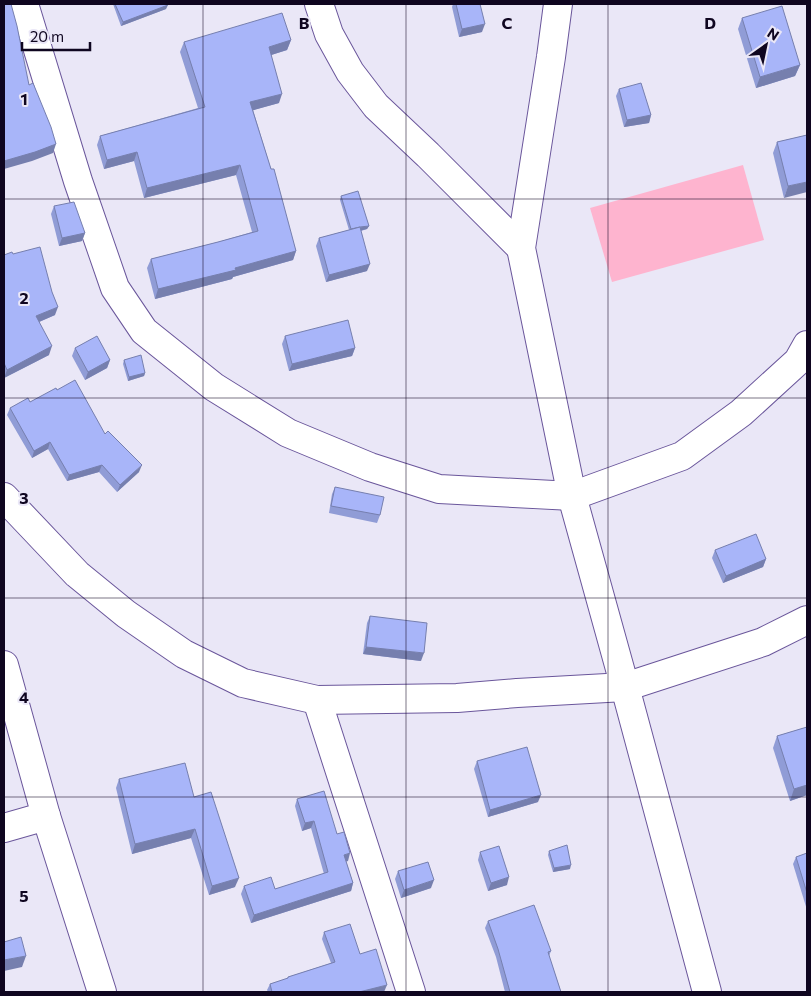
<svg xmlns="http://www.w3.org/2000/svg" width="811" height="996" font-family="Commissioner,sans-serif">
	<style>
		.green { fill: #feb4cf }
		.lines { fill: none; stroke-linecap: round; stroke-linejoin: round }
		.minor-casing { stroke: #6a569b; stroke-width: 30 }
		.minor { stroke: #fff; stroke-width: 28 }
		.wall { fill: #909cd6 }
		.shaded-wall { fill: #767fae }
		.building { fill: #a8b5f9; stroke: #767fae }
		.grid { fill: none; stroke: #0f0620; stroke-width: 1; stroke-opacity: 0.55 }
		.grid-label { font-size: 16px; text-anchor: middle; font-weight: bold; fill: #0f0620; stroke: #eae7f7; stroke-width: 4; stroke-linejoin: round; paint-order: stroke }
	</style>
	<rect width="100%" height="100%" fill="#eae7f7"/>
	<path class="green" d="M743,165L764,240L612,282L590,208Z"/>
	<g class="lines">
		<g class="minor-casing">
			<g id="minor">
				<path d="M24,4L78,181L115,288L144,331L214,387L288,433L370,467L439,489L572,496L682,456L741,413L798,361L807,345"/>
				<path d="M319,4L329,34L350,72L376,106L428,155L521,248"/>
				<path d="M558,4L551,57L521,248L572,496L625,687L707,992"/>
				<path d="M4,497L77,574L126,614L184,654L243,683L317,700L457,698L517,693L625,687L763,642L807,620"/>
				<path d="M4,665L46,816L102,992"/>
				<path d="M317,700L411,992"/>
				<path d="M4,828L46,816"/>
			</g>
		</g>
		<use href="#minor" class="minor"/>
	</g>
	<g class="wall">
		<path d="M113,4H167L166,9L121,26Z"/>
		<path d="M453,4H480L482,32L459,37L452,7Z"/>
		<path d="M742,18L800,65L795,76L756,88L738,29Z"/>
		<path d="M291,40L287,50L271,55L279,103L253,110L296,251L293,260L233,277L232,279L155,299L147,268L151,259L218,242L252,232L236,175L144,198L134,161L104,169L97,145L100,136L198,108L180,52L184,42Z"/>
		<path d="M619,89L651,115L649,123L624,127L616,96Z"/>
		<path d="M807,135L784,198L773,153L777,142Z"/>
		<path d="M341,196L369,226L367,229L361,231L367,271L326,282L316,246L319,238L349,230L340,200Z"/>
		<path d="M54,206L85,233L82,241L59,246L51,214Z"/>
		<path d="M13,254L55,315L39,322L49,355L4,378V255Z"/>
		<path d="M285,336L355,348L352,356L289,371L282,344Z"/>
		<path d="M75,348L110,360L107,368L85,380L72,356Z"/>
		<path d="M124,360L145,373L144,376L128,381L123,364Z"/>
		<path d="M57,390L105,434L139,472L117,492L99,472L67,481L48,449L32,458L7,415L10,408L30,402Z"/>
		<path d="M335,487L380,515L377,523L329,513L332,494Z"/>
		<path d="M715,550L766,559L763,567L723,583L712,558Z"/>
		<path d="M370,616L421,661L363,654L367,623Z"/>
		<path d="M807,727V795L790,801L773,748L777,736Z"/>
		<path d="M477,761L538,802L488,817L474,769Z"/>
		<path d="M119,779L194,797L235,887L209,895L191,838L132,854L116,788Z"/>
		<path d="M297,799L337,834L348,861H346L353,883L351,891L251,923L241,894L244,886L275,889L324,874L311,828L302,831L295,806Z"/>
		<path d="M549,851L570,869L553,872L548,855Z"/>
		<path d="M480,852L507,885L488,891L478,860Z"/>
		<path d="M807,853V910L793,864L796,857Z"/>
		<path d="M398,871L431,888L401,898L395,879Z"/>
		<path d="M488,921L551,951L549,956L561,992H505L496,957L485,928Z"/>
		<path d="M324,932L360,954L384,992H268L267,990L270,984L287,979L288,977L331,963L322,939Z"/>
	</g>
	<g class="shaded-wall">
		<path d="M168,5L166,9L121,26L123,22Z"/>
		<path d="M485,24L482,32L459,37L462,29Z"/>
		<path d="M291,40L287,50L265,57L269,47Z"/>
		<path d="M800,65L795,76L756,88L760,77Z"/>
		<path d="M282,94L279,103L247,112L250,102Z"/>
		<path d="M651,115L649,123L624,127L627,120Z"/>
		<path d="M56,144L53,153L32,161L4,169V161Z"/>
		<path d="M137,152L134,161L104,169L107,160Z"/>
		<path d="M240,165L236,175L144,198L147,188Z"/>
		<path d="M807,182V192L784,198L788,186Z"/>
		<path d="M369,226L367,229L350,233L351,229Z"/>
		<path d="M85,233L82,241L59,246L62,238Z"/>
		<path d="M296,251L293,260L233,277L232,279L155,299L158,289Z"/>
		<path d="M370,264L367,271L326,282L329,275Z"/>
		<path d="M58,307L55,315L32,325L36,316Z"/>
		<path d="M52,346L49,355L4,378L7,370Z"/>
		<path d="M355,348L352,356L289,371L292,364Z"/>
		<path d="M110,360L107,368L85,380L88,372Z"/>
		<path d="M145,373L144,376L128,381L129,377Z"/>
		<path d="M50,442L48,449L32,458L34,451Z"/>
		<path d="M102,465L99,472L67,481L69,475Z"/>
		<path d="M142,465L139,472L117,492L120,485Z"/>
		<path d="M766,559L763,567L723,583L726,576Z"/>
		<path d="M366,647L424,653L421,661L363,654Z"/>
		<path d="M807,785V795L790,801L794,789Z"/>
		<path d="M541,795L538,802L488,817L490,810Z"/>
		<path d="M314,821L311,828L302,831L305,823Z"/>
		<path d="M195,829L191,838L132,854L135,844Z"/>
		<path d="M350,853L348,861L342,863L344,855Z"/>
		<path d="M571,865L570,869L553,872L554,868Z"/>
		<path d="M509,877L507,885L488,891L491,883Z"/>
		<path d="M239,878L235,887L209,895L212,886Z"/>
		<path d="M434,880L431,888L401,898L404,890Z"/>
		<path d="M353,883L351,891L251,923L254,915Z"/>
		<path d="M26,956L22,967L4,971V960Z"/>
		<path d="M387,985L384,992H359Z"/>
	</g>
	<g class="building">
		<path d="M4,4H11L17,26L29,85L33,83L51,127L56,144L35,152L4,161V163Z"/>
		<path d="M115,4H167L168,5L123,22Z"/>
		<path d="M456,4H480L485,24L462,29Z"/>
		<path d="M782,6L800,65L760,77L742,18Z"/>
		<path d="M282,13L291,40L269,47L282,94L250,102L271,169H274L296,251L235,268L236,270L158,289L151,259L218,242L258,231L240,165L147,188L137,152L107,160L100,136L205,107L184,42Z"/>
		<path d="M641,83L651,115L627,120L619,89Z"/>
		<path d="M807,135V182L788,186L777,142Z"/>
		<path d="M358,191L369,226L360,227L351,229L341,196Z"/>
		<path d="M74,202L85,233L62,238L54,206Z"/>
		<path d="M360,227L370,264L329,275L319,238Z"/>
		<path d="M40,247L52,292L58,307L36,316L52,346L7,370L4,363V255L12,252L13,254Z"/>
		<path d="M348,320L355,348L292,364L285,336Z"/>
		<path d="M97,336L110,360L88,372L75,348Z"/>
		<path d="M141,355L145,373L129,377L124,360Z"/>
		<path d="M75,380L105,434L108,431L142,465L120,485L102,465L69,475L50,442L34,451L10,408L28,398L30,402L56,388L57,390Z"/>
		<path d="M335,487L384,497L380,515L331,506Z"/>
		<path d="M756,534L766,559L726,576L715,550Z"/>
		<path d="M370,616L427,623L424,653L366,647Z"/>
		<path d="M807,727V785L794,789L777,736Z"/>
		<path d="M527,747L541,795L490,810L477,761Z"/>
		<path d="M185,763L194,797L211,792L239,878L212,886L195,829L135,844L119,779Z"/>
		<path d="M324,791L337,834L344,832L350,853L344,855L353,883L254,915L244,886L271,877L275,889L328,872L314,821L305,823L297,799Z"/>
		<path d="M567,845L571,865L554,868L549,851Z"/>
		<path d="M499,846L509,877L491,883L480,852Z"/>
		<path d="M807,853V893L796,857Z"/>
		<path d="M428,862L434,880L404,890L398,871Z"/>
		<path d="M534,905L551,951L548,952L561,992H510L498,949L488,921Z"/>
		<path d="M350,924L360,954L376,949L387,985L359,992H272L270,984L288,978V977L335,962L324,932Z"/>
		<path d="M21,937L26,956L4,960V942Z"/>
	</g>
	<path class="grid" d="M203,4V992M406,4V992M608,4V992M4,199H807M4,398H807M4,598H807M4,797H807"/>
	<g class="grid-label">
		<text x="304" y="29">B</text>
		<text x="507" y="29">C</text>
		<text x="710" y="29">D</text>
		<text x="24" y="105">1</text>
		<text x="24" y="304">2</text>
		<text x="24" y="504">3</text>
		<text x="24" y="703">4</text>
		<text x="24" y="902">5</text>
	</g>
	<rect width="811" height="996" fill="none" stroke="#0f0620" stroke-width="10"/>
	<g transform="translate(766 45) rotate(33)" stroke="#eae7f7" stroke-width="4" paint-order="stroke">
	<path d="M0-4L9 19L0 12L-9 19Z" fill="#0f0620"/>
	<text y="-8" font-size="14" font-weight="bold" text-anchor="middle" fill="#0f0620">N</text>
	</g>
	<path d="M22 42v8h68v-8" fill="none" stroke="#0f0620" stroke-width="2.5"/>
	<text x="30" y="42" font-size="15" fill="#0f0620" stroke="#eae7f7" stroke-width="4" paint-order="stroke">20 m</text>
</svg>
